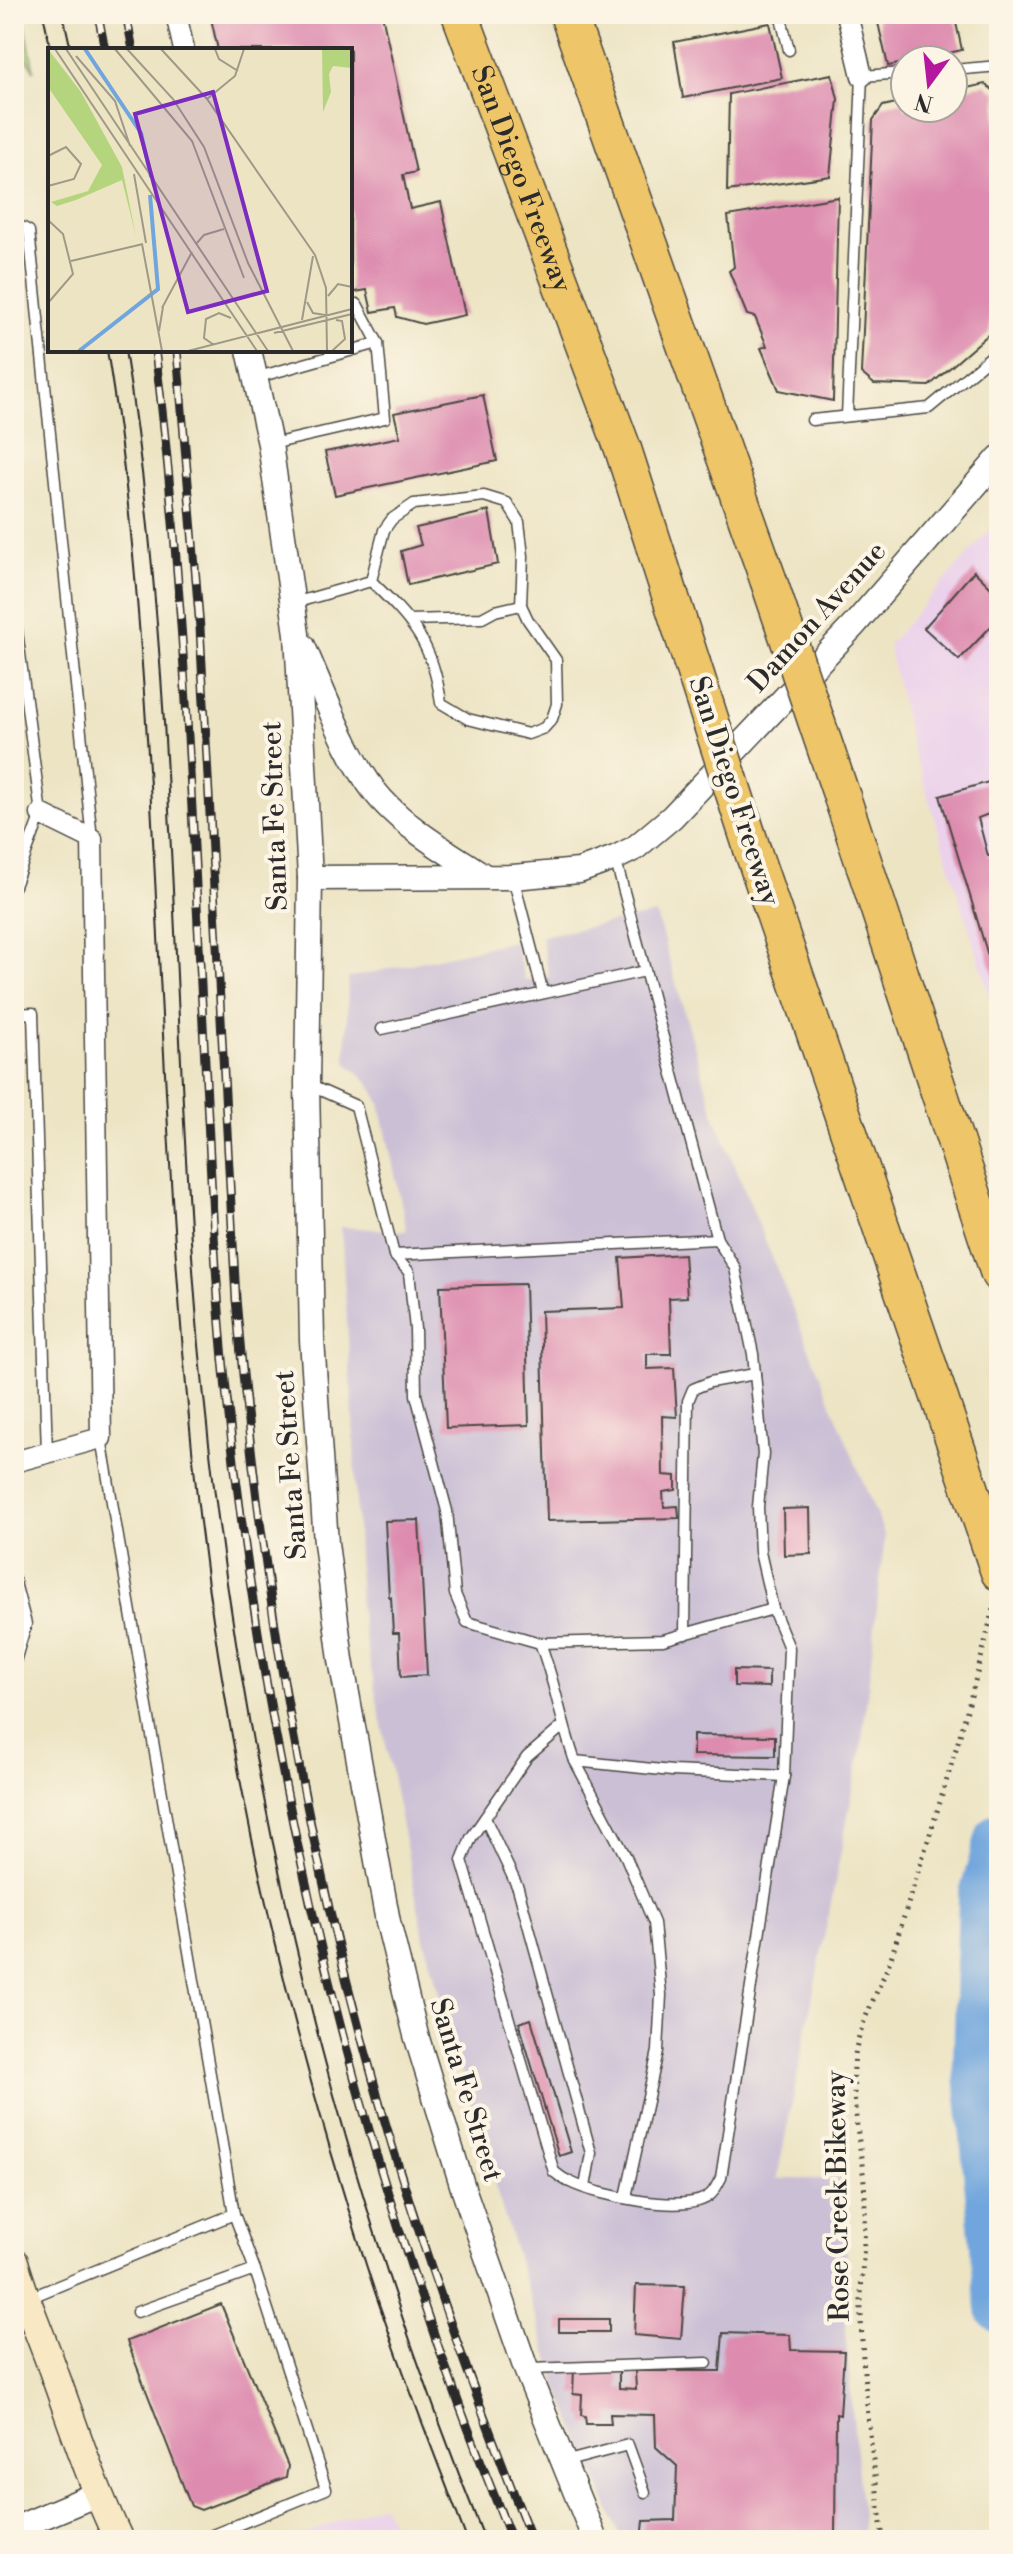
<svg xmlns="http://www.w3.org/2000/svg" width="1013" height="2554" font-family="'Libre Bodoni',serif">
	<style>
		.built { fill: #ebd1eb }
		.industrial { fill: #cbbfd5 }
		.green { fill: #b4d57d; stroke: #708054; stroke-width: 2 }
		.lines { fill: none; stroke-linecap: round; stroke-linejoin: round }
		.river { stroke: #70a5dd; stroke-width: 46 }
		.building { fill: #dd8baf }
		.service-casing { stroke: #484742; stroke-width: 13 }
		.minor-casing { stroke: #484742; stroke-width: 23 }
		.tertiary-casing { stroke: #484742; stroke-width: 27 }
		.secondary-casing { stroke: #484742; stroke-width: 31 }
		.motorway-casing { stroke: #484742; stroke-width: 39 }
		.path { stroke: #484742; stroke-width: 5; stroke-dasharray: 2 6; stroke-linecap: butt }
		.service { stroke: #fff; stroke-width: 10 }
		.minor { stroke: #fff; stroke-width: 20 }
		.tertiary { stroke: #fff; stroke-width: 24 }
		.secondary { stroke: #f8e8c3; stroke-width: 28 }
		.motorway { stroke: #eec569; stroke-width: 36 }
		.tram { stroke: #2b2b2b; stroke-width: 2 }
		.rail-casing { stroke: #2b2b2b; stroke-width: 9 }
		.rail { stroke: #fcf5e5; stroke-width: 6; stroke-dasharray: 18; stroke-linecap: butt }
		.motorway-bridge-casing { stroke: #484742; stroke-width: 39; stroke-linecap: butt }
		.motorway-bridge { stroke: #eec569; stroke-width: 36 }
		.labels { text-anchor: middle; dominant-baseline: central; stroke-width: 8; stroke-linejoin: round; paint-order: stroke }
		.street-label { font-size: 28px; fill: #2b2b2b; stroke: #fcf5e5 }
		.inset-river { fill: none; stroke: #70a5dd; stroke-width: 4 }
		.inset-road { fill: none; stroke: #9f9a87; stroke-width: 2 }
		.view { fill: #7b2cbf; fill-opacity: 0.15; stroke: #7b2cbf; stroke-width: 4 }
		.inset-edge { fill: none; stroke: #2b2b2b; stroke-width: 4 }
	</style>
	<rect width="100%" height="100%" fill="#fcf5e5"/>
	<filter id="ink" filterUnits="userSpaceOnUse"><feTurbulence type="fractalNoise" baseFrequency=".0125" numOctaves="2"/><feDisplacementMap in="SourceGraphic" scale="16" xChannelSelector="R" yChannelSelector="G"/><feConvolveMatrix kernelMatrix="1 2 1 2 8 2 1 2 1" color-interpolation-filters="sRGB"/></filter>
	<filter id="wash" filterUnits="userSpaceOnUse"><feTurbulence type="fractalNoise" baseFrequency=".006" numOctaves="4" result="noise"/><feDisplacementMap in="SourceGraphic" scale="32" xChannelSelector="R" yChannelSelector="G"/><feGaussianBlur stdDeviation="1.8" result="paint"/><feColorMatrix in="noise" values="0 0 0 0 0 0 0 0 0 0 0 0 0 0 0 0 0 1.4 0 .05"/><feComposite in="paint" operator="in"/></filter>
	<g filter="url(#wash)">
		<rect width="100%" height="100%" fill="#ede4c4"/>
		<g class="built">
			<path d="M999,519V1024L910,739L888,645Z"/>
			<path d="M382,2504L400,2540H291Z"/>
		</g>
		<path class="industrial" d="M656,914L715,1117L885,1536L861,1749L777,2179H845L846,2341L864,2540H622L557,2385L476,2125L424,1938L360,1613L353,1417L341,1227L407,1231L380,1103L369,1083L346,1062L348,978L514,941L525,980L549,977L541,936Z"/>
		<path class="green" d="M14,14H23L34,71L14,34Z"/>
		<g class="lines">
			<path class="river" d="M999,1836L981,1898L976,2063L999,2309"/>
		</g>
		<g id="blocks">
			<g class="building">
				<path d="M210,14H382L416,172L403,175L410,209L441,202L465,315L423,324L397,317L395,308L372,312L367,290L350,293V50H218Z"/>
				<path d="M876,14H954L962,50L917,60H905V63L888,66Z"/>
				<path d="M770,23L782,78L683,98L674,42Z"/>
				<path d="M832,74L838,99L830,176L727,191L729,94Z"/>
				<path d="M985,84L997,93L990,333L929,386L874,384L861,373L873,120L883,106L905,101V108H953V91Z"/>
				<path d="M838,197L833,401L779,390L761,348L767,346L755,317L747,315L729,271L734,267L728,216Z"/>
				<path d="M14,286L20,307L14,308Z"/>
				<path d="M483,395L497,461L335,495L325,452L400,437L394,413Z"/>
				<path d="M489,511L498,564L408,585L401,551L421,545L416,528Z"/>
				<path d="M974,571L999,596V618L959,660L924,628Z"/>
				<path d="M999,779V810L978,818L988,856L999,853L998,989L940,796Z"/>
				<path d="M684,1254L687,1297L669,1298L671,1354H647V1369L674,1368L677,1417L662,1416L663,1475L676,1476V1490L663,1492L664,1507L678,1506L679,1518L547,1521L541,1311L624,1308L620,1258Z"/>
				<path d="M525,1284L529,1425L446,1428L440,1286Z"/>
				<path d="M810,1508L811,1554L784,1555L783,1509Z"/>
				<path d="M419,1520L427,1675L401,1677L399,1633H393L391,1597H389L385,1521Z"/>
				<path d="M734,1670L769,1671V1687L734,1686Z"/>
				<path d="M693,1735L775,1736V1756L693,1755Z"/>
				<path d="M531,2019L571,2152L559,2156L519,2023Z"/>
				<path d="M636,2285L685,2286L681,2339L634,2335Z"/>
				<path d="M221,2304L288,2466L286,2477L201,2510L191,2506L127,2341Z"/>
				<rect x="559" y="2319" width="50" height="13"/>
				<path d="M723,2333L790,2335L791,2350L844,2351L840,2415L836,2414L835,2540H642L644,2521L675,2520L677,2466L656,2447L655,2415L610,2414L611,2424H586L585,2416L581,2415L582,2395L573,2394L574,2368L619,2370V2388L636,2389L635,2371H720Z"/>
			</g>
		</g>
	</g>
	<g filter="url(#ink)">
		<use href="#blocks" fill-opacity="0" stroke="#484742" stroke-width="2"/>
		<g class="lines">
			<g class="service-casing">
				<g id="service">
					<path d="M780,14L789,50"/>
					<path d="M953,70L999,66"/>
					<path d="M14,223L29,231L92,839"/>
					<path d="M255,378L378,343"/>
					<path d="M847,416L862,76L905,73"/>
					<path d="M812,420L929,408L999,350"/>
					<path d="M272,444L385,418L378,343L357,304"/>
					<path d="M294,603L371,581L384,530L392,519L414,504L484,496L507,503L519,522L523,556L521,605L528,620L556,660L557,704L552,719L544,728L528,734L468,719L441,703C433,643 413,622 371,581"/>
					<path d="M14,608L41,814L14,886"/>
					<path d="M409,620L482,618L495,611L521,605"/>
					<path d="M513,877L543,993"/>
					<path d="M14,1014L33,1013L47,1453"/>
					<path d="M382,1029L645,971"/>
					<path d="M309,1085L356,1106L394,1255L409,1272L415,1329L416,1395L447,1511L455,1594L467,1622L540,1643C555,1682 561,1722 575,1761L672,1771L784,1776L789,1648L773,1609L760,1552L758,1507L763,1454L753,1354L735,1268L717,1239L615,858"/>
					<path d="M394,1255L717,1239"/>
					<path d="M101,1438L234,2214"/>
					<path d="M14,1579L26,1624L14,1665"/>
					<path d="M685,1634L688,1401L693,1389L710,1382L755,1374"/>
					<path d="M540,1643L663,1640L773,1609"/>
					<path d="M563,1726L527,1757L471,1838L462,1860L554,2172C559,2175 564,2180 570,2182C595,2195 690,2216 711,2194C715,2190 718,2183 721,2178L784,1776"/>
					<path d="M575,1761L626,1857L654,1923L661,1995L658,2051L626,2197"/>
					<path d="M485,1818L518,1888L591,2153L585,2187"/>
					<path d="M29,2298L234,2214L255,2270"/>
					<path d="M137,2312L255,2270L326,2489L200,2540"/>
					<path d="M528,2369L707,2363"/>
					<path d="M564,2462L628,2445L645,2492"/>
				</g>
			</g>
			<g class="minor-casing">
				<g id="minor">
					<path d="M176,14L184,50"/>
					<path d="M847,14L862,76"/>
					<path d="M14,1462L101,1438L92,839L41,814"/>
				</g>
			</g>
			<g class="tertiary-casing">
				<g id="tertiary">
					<path d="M249,350L270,444L297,634L310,878L307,1084L312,1340L326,1543L341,1660L388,1922L416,2035L463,2188L526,2369L595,2540"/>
					<path d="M303,646C323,691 349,763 381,799C410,831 449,853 484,876"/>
					<path d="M310,878L513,877L579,871L615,858L635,848L672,817L855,624L999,458"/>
					<path d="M14,2529L97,2494"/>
				</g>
			</g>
			<g class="secondary-casing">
				<path id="secondary" d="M14,2262C24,2298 39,2331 52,2367C73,2425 92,2484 119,2540"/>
			</g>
			<g class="motorway-casing">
				<g id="motorway">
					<path id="s1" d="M460,14L623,449L691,660"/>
					<path d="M568,14L768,579"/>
					<path d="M842,797L999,1274"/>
					<path d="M753,852L999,1572"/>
				</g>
			</g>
			<path class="path" d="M883,2540C874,2465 863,2391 861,2316C860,2272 868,2226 864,2182C860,2140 850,2097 855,2055C859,2023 880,1989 891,1958C928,1839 968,1721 995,1600"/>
			<use href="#service" class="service"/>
			<use href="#minor" class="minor"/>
			<use href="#tertiary" class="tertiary"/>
			<use href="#secondary" class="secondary"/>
			<use href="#motorway" class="motorway"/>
			<g class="tram">
				<path d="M43,14L51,50"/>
				<path d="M63,14L71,50"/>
				<path d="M107,350C131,494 141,639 150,785C163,1013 170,1241 194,1468C222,1742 284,2015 370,2277C399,2366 434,2453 467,2540"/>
				<path d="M125,350C178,679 170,1014 199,1345C236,1755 330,2158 485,2540"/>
			</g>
			<g class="rail-casing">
				<g id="rail">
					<path d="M98,14L105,50"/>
					<path d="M126,14L133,50"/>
					<path d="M155,350C186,598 193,850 207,1099C212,1196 216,1294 226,1390C267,1785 361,2173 512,2540"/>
					<path d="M177,350L200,628L236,1299C258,1558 299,1815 369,2065C413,2227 470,2384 532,2540"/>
				</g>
			</g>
			<use href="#rail" class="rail"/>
			<g class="motorway-bridge-casing">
				<g id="motorway-bridge">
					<path d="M768,579L842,797"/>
					<path d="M691,660L753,852"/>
				</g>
			</g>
			<use href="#motorway-bridge" class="motorway-bridge"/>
		</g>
	</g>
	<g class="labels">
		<g class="street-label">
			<text stroke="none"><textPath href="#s1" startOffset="176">San Diego Freeway</textPath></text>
			<text transform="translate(817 617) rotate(-48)">Damon Avenue</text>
			<text transform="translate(734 791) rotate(72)">San Diego Freeway</text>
			<text transform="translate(275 816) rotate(-92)">Santa Fe Street</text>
			<text transform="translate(291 1465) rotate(-94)">Santa Fe Street</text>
			<text transform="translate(466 2090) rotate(73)">Santa Fe Street</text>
			<text transform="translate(838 2196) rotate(-91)">Rose Creek Bikeway</text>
		</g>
	</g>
	<g transform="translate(48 48)">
		<rect width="304" height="304" fill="#ede4c4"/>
		<path d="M0,1L33,44L74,119L88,188L74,132L28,152L9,158L3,154L40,143L54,117L0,39ZM274,1H304V20L285,18L281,26L283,44L275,64Z" fill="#b4d57d"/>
		<path class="inset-river" d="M37,1L93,85L103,129M31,303L110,241L102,147"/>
		<path class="inset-road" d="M7,1L209,303M18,1L220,303M67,1L144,93L196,230M79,1L125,51L156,99L200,215L245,303M113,1L159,51L267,207L278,240L279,303M167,1L171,11L190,23M28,8L67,53L82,98M159,51L187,28L196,1M0,108L18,99L33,116L26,131L0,138M86,126L98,195M0,172L15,186L25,226L0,255M94,196L114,303M148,196L156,187L176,181M23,213L95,196M280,248L290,236L304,239M259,254L265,265L277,267M114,260L144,204M254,272L265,208M111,283L115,259M226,285L304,266M166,297L156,290L158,271L171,265L183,270M140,303L304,261M284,303L297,291L294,273L288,272"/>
		<path class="view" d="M165,44L219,243L140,264L87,66Z"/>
		<rect width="304" height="304" class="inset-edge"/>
	</g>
	<rect width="1013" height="2554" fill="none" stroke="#fcf5e5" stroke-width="48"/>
	<g transform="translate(929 84) rotate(195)"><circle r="38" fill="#fcf5e5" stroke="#a8a49b" stroke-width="2"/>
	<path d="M0-6L14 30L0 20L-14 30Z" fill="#b5179e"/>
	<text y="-12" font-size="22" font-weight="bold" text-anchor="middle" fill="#2b2b2b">N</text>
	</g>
</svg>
